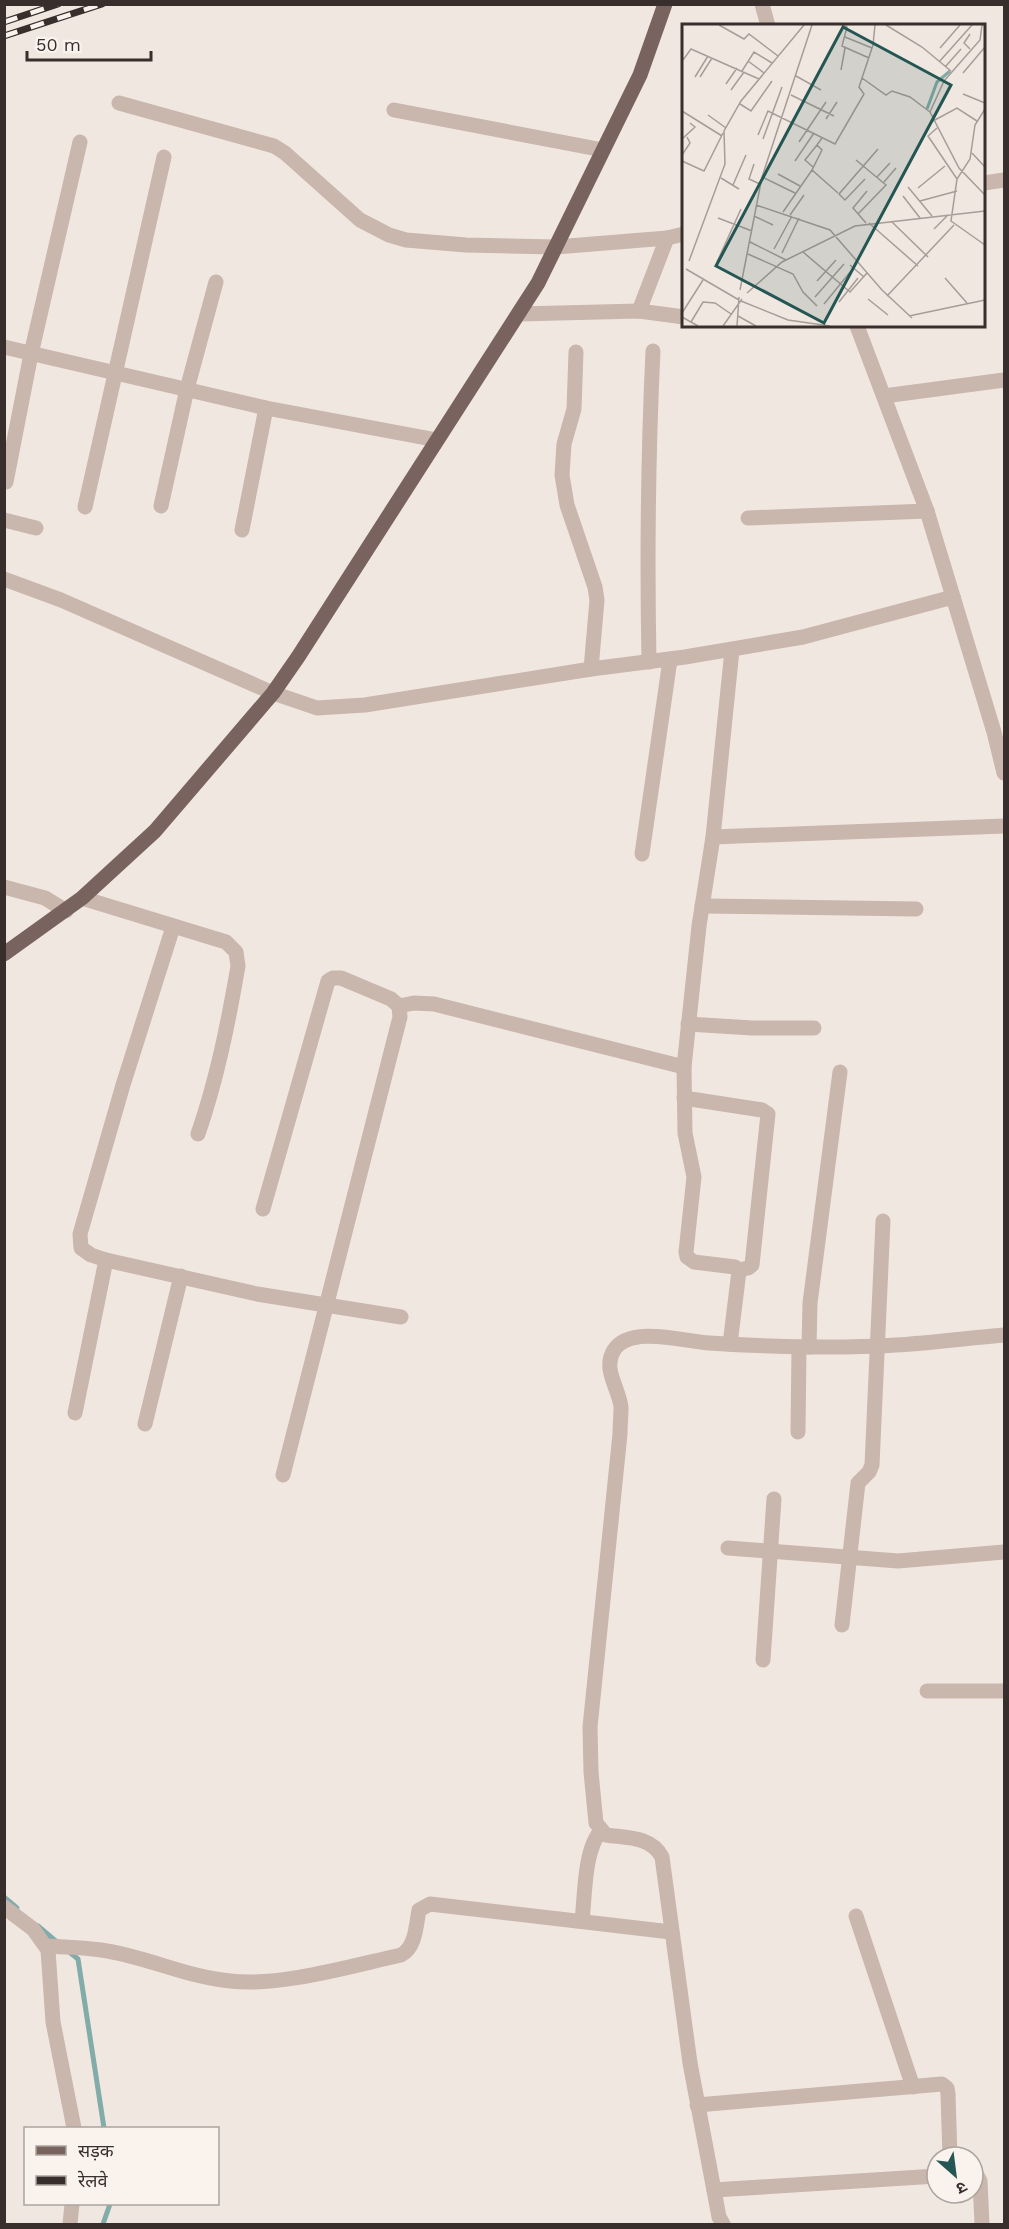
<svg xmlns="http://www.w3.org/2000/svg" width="1009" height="2229" font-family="'Work Sans','Noto Sans Devanagari',sans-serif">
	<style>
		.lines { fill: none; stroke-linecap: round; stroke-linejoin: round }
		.stream { stroke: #82aca9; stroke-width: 5 }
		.minor { stroke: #c9b6ad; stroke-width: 15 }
		.major { stroke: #78635e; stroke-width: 15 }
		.rail-casing { stroke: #382e2b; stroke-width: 7 }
		.rail { stroke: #f9f2ed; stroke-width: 4.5; stroke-dasharray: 14; stroke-linecap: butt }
		.inset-river { fill: none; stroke: #82aca9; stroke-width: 3 }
		.inset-road { fill: none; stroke: #a79d98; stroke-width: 1.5 }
		.view { fill: #245653; fill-opacity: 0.15; stroke: #245653; stroke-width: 3 }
		.inset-edge { fill: none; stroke: #382e2b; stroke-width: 3 }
	</style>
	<rect width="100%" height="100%" fill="#f1e7e1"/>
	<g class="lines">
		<g class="stream">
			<path d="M4,1897L17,1908"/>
			<path d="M38,1926L58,1943"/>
			<path d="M68,1951L78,1959L104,2128"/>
			<path d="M103,2224L110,2204"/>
		</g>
		<g class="minor">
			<path d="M762,4L768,26"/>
			<path d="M119,103L274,146L285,153L360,220L389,235L406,240L466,245L556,247L667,238L684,234"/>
			<path d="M394,110L603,150"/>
			<path d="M984,183L1004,180"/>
			<path d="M639,311L667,238"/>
			<path d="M519,314L639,311L684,317"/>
			<path d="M857,326L927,511L994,732L1004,773"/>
			<path d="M4,347L266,408L437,440"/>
			<path d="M576,352L574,409L564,444L562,475L567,505L595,587L597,600L591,669"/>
			<path d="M884,396L1004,380"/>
			<path d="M6,482L31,354L80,142"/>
			<path d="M161,506L187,389L216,282"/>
			<path d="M85,507L164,157"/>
			<path d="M748,518L927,511"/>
			<path d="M4,520L36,528"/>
			<path d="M242,530L266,408"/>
			<path d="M4,579L61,600L273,693L317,708L365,705L591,669L685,657L803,637L953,597"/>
			<path d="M649,662C647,558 648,455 653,351"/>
			<path d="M713,837L1004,826"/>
			<path d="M642,854L670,660"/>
			<path d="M4,887L45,898L66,911"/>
			<path d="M82,898L226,942L236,952L238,966C228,1024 217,1079 198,1134"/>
			<path d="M702,906L916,909"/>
			<path d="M173,927L123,1085L80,1234L81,1248L91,1255L106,1260L257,1294L401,1317"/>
			<path d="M399,1006L414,1003L434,1004L684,1067"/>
			<path d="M688,1024L752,1028H814"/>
			<path d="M684,1098L762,1110L768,1114L752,1265L748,1268L738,1270"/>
			<path d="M263,1209L328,981L333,978H341L391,999L399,1006L400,1017L283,1475"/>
			<path d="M730,1344L739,1271L735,1267L694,1262L687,1257L686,1252L694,1177L685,1133L684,1067L699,926L713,837L732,650"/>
			<path d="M809,1347L810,1303L840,1072"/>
			<path d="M75,1413L106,1260"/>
			<path d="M145,1424L181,1276"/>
			<path d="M798,1432L799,1347"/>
			<path d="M728,1548L898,1561L1004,1552"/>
			<path d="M842,1625L858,1483L869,1472L872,1465L883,1221"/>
			<path d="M763,1660L774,1499"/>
			<path d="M927,1691H1004"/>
			<path d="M4,1907L33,1929L48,1950L53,2022L74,2128"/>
			<path d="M856,1916L913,2087"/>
			<path d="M582,1921C585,1896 584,1849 601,1831"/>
			<path d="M46,1946C64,1947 83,1947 101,1950C145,1956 186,1977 230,1981C280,1987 351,1966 401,1955C416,1947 416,1925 419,1910L430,1904L671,1932"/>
			<path d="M697,2105L942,2084L947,2088L948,2094L950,2157"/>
			<path d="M973,2173L978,2177L980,2181L982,2224"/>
			<path d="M714,2190L937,2176"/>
			<path d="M70,2224L72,2204"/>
			<path d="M723,2224L719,2217L690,2063L662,1857C651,1836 626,1838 606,1835L596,1823L591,1772L590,1727L620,1434C620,1425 621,1416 621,1407C619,1388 602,1369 614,1350C630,1325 683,1341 709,1343C771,1347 834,1349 896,1345C932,1343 968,1338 1004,1335"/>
		</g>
		<path class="major" d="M4,954L82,898L155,831L273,693L298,657L538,283L640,75L665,4"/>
		<g class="rail-casing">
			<g id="rail">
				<path d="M4,22L58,4"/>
				<path d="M4,36L102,4"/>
			</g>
		</g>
		<use href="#rail" class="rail"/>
	</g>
	<g transform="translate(682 24)">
		<rect width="303" height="303" fill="#f1e7e1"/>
		<path class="inset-river" d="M245,85L255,58L268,47"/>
		<path class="inset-road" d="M37,1L62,15L67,10L96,32M160,1L165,3L160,22L187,34M204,1L240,23L269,47M300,1L298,16L262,57L248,88L277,144L303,171M288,10L282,19L288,25M163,13L190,24M258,24L278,1M1,36L9,25L77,55M66,37L82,49M257,38L290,1M263,43L279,25M159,46L163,24M60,47L72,28L90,39M281,49L303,23M114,52L139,66M13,53L26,32M18,53L30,34M180,54L204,71L210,67L228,73L248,88M44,60L55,44M49,66L62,48M281,70L303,79M109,71L152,92M58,80L69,87L90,57M303,85L293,101L288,135L275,155L269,197L303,221M0,87L40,112M26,91L44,104M144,95L155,78M251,97L275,84L295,97M255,104L246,112L275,155M76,111L86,87L153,120L182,70L177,63L191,21L193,1M0,115L13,103L8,99M81,115L100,63M117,118L144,78M290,129L303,143M0,131L8,119L5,113M174,136L204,161L176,190M0,137L22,147L41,109M113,137L132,109M72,140L67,155L78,160M131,143L123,136L135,121M130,146L156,169M96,150L118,162M80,153L113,169M195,153L208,139M39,154L57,165M183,155L163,176L157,170L196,125M202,158L214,144M51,161L64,131M226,163L250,192M236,164L263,142M221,172L238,194M238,177L275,167M74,181L148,206L200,266L230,294M101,188L130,146L140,126L135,121L140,114M108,191L122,171M72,192L91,201M36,194L70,207M210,198L246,233M184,199L171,184L185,167M187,199L236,242M252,205L265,192M68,218L104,236M92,225L110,192M121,228L168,268L185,249M100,229L117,194M66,230L111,250L121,268L135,282M7,237L43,140L42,107L59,77L122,1M35,238L59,185M168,241L182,253M4,245L57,276M263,254L285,279M135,257L154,236M58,266L80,153L130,1M65,269L100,238L173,202L303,187M205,272L272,201M133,273L162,240M186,275L206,291M59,277L106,296L148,302M157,278L176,254M142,280L169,247M0,289L21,256M56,292L74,302M227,292L303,276M0,293L16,302M9,298L21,278L33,279L49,290M41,302L60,275M55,302L57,273"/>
		<path class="view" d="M161,3L269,61L142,299L34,242Z"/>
		<rect width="303" height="303" class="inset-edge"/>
	</g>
	<rect width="1009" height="2229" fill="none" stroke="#382e2b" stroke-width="12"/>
	<rect x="24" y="2127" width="195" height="78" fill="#f9f2ed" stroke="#aca49f" stroke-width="1.5"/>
	<rect x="36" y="2146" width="30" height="9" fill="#78635e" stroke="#aca49f" stroke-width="1.5"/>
	<text x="78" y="2157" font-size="18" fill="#382e2b">सड़क</text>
	<rect x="36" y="2176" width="30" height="9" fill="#382e2b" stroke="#aca49f" stroke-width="1.5"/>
	<text x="78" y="2187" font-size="18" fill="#382e2b">रेलवे</text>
	<g transform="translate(955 2175) rotate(152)"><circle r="28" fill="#f9f2ed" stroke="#aca49f" stroke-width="1.5"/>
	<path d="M0-4.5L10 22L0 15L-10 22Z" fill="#245653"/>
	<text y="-9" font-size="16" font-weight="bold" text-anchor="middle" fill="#382e2b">उ</text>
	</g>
	<path d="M27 51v9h124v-9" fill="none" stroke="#382e2b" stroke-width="3"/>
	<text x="36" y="51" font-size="18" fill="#382e2b" stroke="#f9f2ed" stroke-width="4.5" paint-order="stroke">50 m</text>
</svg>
